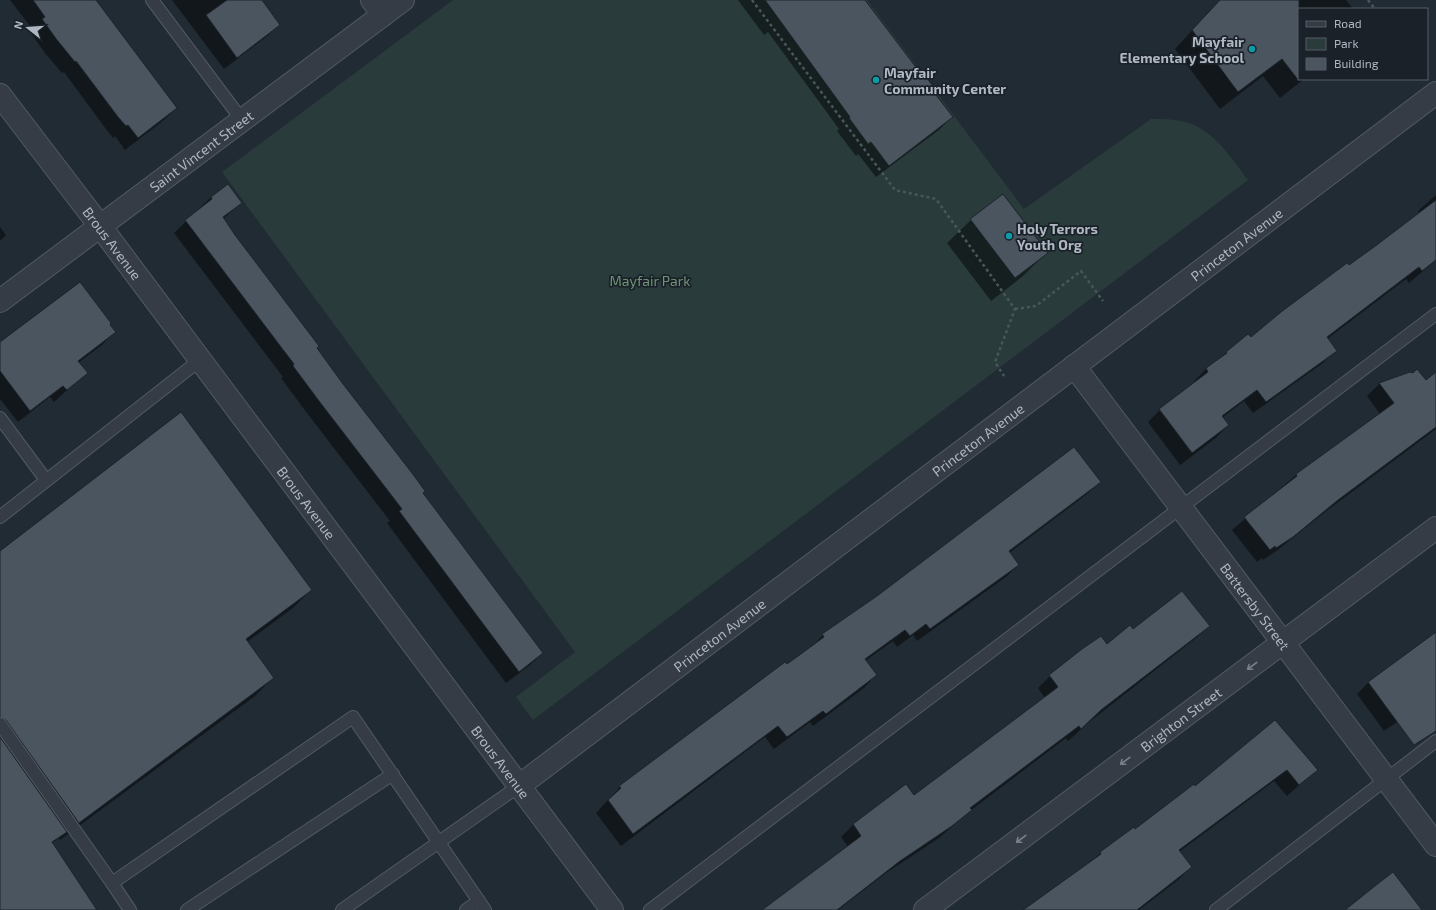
<svg xmlns="http://www.w3.org/2000/svg" width="1436" height="910" font-family="'Exo 2',sans-serif">
	<style>
		.green { fill: #293b3a }
		.shadow { fill: #0007 }
		.building { fill: #4a5560; stroke: #1c232b }
		.lines { fill: none; stroke-linecap: round; stroke-linejoin: round }
		.service-casing { stroke: #525a63; stroke-width: 14 }
		.minor-casing { stroke: #525a63; stroke-width: 24 }
		.path { stroke: #48585a; stroke-width: 2.5; stroke-dasharray: 3 3; stroke-linecap: butt }
		.service { stroke: #353c45; stroke-width: 12 }
		.minor { stroke: #353c45; stroke-width: 22 }
		.oneway { stroke: #78808a }
		.culture-dot { fill: #0f9aa8; stroke: #1a2129; stroke-width: 1.5 }
		.labels { text-anchor: middle; dominant-baseline: central; stroke-width: 3.5; stroke-linejoin: round; paint-order: stroke }
		.poi-label { font-size: 14px; font-weight: bold; fill: #afb7c2; stroke: #1a2129; text-anchor: start }
		.street-label { font-size: 14px; fill: #afb7c2; stroke: #1a2129 }
		.park-label { font-size: 14px; fill: #709576; stroke: #1a2129 }
	</style>
	<rect width="100%" height="100%" fill="#212b34"/>
	<path class="green" d="M453,0H867L1024,209L1151,119C1165,119 1181,119 1194,125C1218,136 1233,160 1248,180L533,720L516,697L575,652L222,172Z"/>
	<g class="shadow">
		<path d="M10,0H96L176,108L164,120L125,150L115,136L113,138L106,129L64,72L62,73L45,53L30,32L33,30Z"/>
		<path d="M172,0H261L279,25L266,37L224,69Z"/>
		<path d="M738,0H863L952,117L939,130L876,177L858,154L856,156L837,131L839,129L768,32L764,35Z"/>
		<path d="M1220,0H1346L1353,9H1299V79H1304L1280,98L1263,76L1220,109L1175,49Z"/>
		<path d="M1003,195L1046,253L1023,276L991,301L947,243L971,220Z"/>
		<path d="M1436,195V260L1409,283L1406,279L1327,339L1335,350L1323,363L1253,413L1244,401L1222,418L1228,425L1216,438L1180,465L1148,422L1160,410L1195,383L1194,381L1206,369L1248,335L1251,338L1420,213L1418,211Z"/>
		<path d="M211,197L241,203L223,219L422,493L542,653L530,665L506,683L387,523L390,521L307,413L281,378L283,377L174,233Z"/>
		<path d="M0,227L6,235L0,241Z"/>
		<path d="M114,332L102,345L78,363L86,373L54,402L50,397L18,422L0,399V344Z"/>
		<path d="M1410,373L1425,382L1436,373V429L1325,512L1279,549L1263,560L1262,558L1257,562L1232,530L1296,475L1380,414L1367,396L1379,384Z"/>
		<path d="M1099,482L1087,494L1009,553L1018,565L1006,577L917,641L913,635L897,647L893,641L865,661L876,675L864,688L813,726L810,722L774,749L765,737L621,846L596,813L620,787L811,648L823,635Z"/>
		<path d="M0,552L311,590L293,608L247,642L273,678L255,696L60,840L59,838L52,843L96,910H0Z"/>
		<path d="M1209,626L1196,638L1088,723L1068,741L1066,738L970,811L939,838L886,873L838,910H764L848,847L841,837L853,825L906,786L914,796L1045,698L1038,688L1050,676L1133,630Z"/>
		<path d="M1436,632V695L1384,731L1357,694L1369,682Z"/>
		<path d="M1275,722L1316,770L1287,796L1274,781L1179,852L1191,867L1178,880L1139,910H1026L1117,841L1135,830L1194,787Z"/>
	</g>
	<g class="building">
		<path d="M33,0H96L177,108L138,138L128,125L126,126L118,117L76,61L75,62L57,40L42,19L45,17Z"/>
		<path d="M227,0H262L280,25L237,58L206,15Z"/>
		<path d="M765,0H865L915,66H918L938,93L936,95L953,117L889,166L871,142L868,144L849,118L850,117Z"/>
		<path d="M1220,0H1299V81L1282,59L1238,92L1192,30Z"/>
		<path d="M228,184L242,203L223,217L235,235L319,346L317,348L343,384L412,473L425,491L423,493L543,653L519,672L399,511L402,509L319,401L293,366L294,364L281,347L185,220L212,199L211,197Z"/>
		<path d="M1003,194L1048,253L1015,278L970,219Z"/>
		<path d="M1436,200V260L1422,271L1419,267L1327,337L1337,351L1266,402L1257,390L1222,416L1229,425L1192,453L1159,409L1208,372L1206,368L1227,353L1226,352L1248,334L1251,337L1281,312L1347,263L1349,265L1374,247Z"/>
		<path d="M80,282L111,323L110,325L116,332L78,361L88,373L67,390L63,386L30,411L0,371V342Z"/>
		<path d="M1417,369L1426,380L1436,372V427L1338,500L1293,537L1276,548L1275,546L1270,550L1244,517L1297,476L1296,474L1394,403L1379,383L1410,372L1413,373Z"/>
		<path d="M181,412L312,590L246,639L274,678L79,823L6,720L0,717V551Z"/>
		<path d="M1074,447L1101,482L1009,551L1019,565L930,629L926,624L910,636L905,630L865,659L877,675L826,714L823,711L787,737L778,726L633,834L608,800L621,788L619,786L785,662L787,664L805,651L824,637L822,634L877,596Z"/>
		<path d="M1182,591L1210,626L1101,710L1081,729L1079,726L970,808L972,810L952,826L900,861L837,910H762L861,836L853,824L906,784L914,795L1058,687L1049,675L1082,649L1101,636L1107,644L1130,625L1133,629Z"/>
		<path d="M1436,632V731L1414,745L1368,682Z"/>
		<path d="M1275,720L1318,770L1299,785L1287,770L1179,850L1192,867L1137,910H1023L1101,854L1100,852L1134,827L1135,829L1194,784L1195,786Z"/>
		<path d="M0,737L67,832L52,842L97,910H0Z"/>
		<path d="M1393,872L1422,910H1345L1375,886Z"/>
	</g>
	<g class="lines">
		<g class="service-casing">
			<g id="service">
				<path d="M152,0L242,120"/>
				<path d="M0,418L46,480"/>
				<path d="M0,517L200,360"/>
				<path d="M0,724L112,883"/>
				<path d="M130,910L112,883L353,717L485,910"/>
				<path d="M187,910L393,774"/>
				<path d="M342,910L519,786"/>
				<path d="M466,910L479,901"/>
				<path d="M650,910L1436,314"/>
				<path d="M1216,910L1436,741"/>
			</g>
		</g>
		<g class="minor-casing">
			<g id="minor">
				<path d="M372,0L383,15"/>
				<path id="s1" d="M0,95L100,226L612,910"/>
				<path id="s2" d="M0,301L403,0"/>
				<path id="s3" d="M1074,366L1436,845"/>
				<path id="s4" d="M519,786L1436,93"/>
				<path id="s5" d="M925,910L1436,528"/>
			</g>
		</g>
		<g class="path">
			<path d="M752,0L895,190L936,199L1015,309L995,362L1004,376"/>
			<path d="M1368,0L1375,9"/>
			<path d="M1015,309L1036,306L1081,271L1103,301"/>
		</g>
		<use href="#service" class="service"/>
		<use href="#minor" class="minor"/>
	</g>
	<defs><path id="oneway-shaft" d="M-6 0H5M1.5-3L5.5 0L1.5 3" fill="none" stroke-width="1.6" stroke-linecap="round" stroke-linejoin="round"/></defs>
	<g class="oneway">
		<use href="#oneway-shaft" transform="translate(1252 666) rotate(143)"/>
		<use href="#oneway-shaft" transform="translate(1125 761) rotate(143)"/>
		<use href="#oneway-shaft" transform="translate(1021 839) rotate(143)"/>
	</g>
	<g class="culture-dot">
		<circle cx="1252" cy="49" r="4"/>
		<circle cx="876" cy="80" r="4"/>
		<circle cx="1009" cy="236" r="4"/>
	</g>
	<g class="labels">
		<g class="poi-label">
			<text x="1244" y="41" text-anchor="end">Mayfair<tspan x="1244" dy="16">Elementary School</tspan></text>
			<text x="884" y="72">Mayfair<tspan x="884" dy="16">Community Center</tspan></text>
			<text x="1017" y="228">Holy Terrors<tspan x="1017" dy="16">Youth Org</tspan></text>
		</g>
		<g class="street-label">
			<text stroke="none"><textPath href="#s2" startOffset="251">Saint Vincent Street</textPath></text>
			<text stroke="none"><textPath href="#s1" startOffset="186">Brous Avenue</textPath></text>
			<text stroke="none"><textPath href="#s4" startOffset="899">Princeton Avenue</textPath></text>
			<text stroke="none"><textPath href="#s4" startOffset="575">Princeton Avenue</textPath></text>
			<text stroke="none"><textPath href="#s1" startOffset="510">Brous Avenue</textPath></text>
			<text stroke="none"><textPath href="#s3" startOffset="301">Battersby Street</textPath></text>
			<text stroke="none"><textPath href="#s4" startOffset="251">Princeton Avenue</textPath></text>
			<text stroke="none"><textPath href="#s5" startOffset="319">Brighton Street</textPath></text>
			<text stroke="none"><textPath href="#s1" startOffset="834">Brous Avenue</textPath></text>
		</g>
		<g class="park-label">
			<text x="650" y="280">Mayfair Park</text>
		</g>
	</g>
	<rect x="1298" y="8" width="130" height="72" fill="#1a2129" stroke="#565d66"/>
	<rect x="1306" y="21" width="20" height="6" fill="#353c45" stroke="#565d66"/>
	<text x="1334" y="28" font-size="12" fill="#afb7c2">Road</text>
	<rect x="1306" y="38" width="20" height="12" fill="#293b3a" stroke="#565d66"/>
	<text x="1334" y="48" font-size="12" fill="#afb7c2">Park</text>
	<rect x="1306" y="58" width="20" height="12" fill="#4a5560" stroke="#565d66"/>
	<text x="1334" y="68" font-size="12" fill="#afb7c2">Building</text>
	<g transform="translate(28 28) rotate(287)" stroke="#1a2129" stroke-width="3" paint-order="stroke">
	<path d="M0-3L7 15L0 10L-7 15Z" fill="#afb7c2"/>
	<text y="-6" font-size="11" font-weight="bold" text-anchor="middle" fill="#afb7c2">N</text>
	</g>
</svg>
